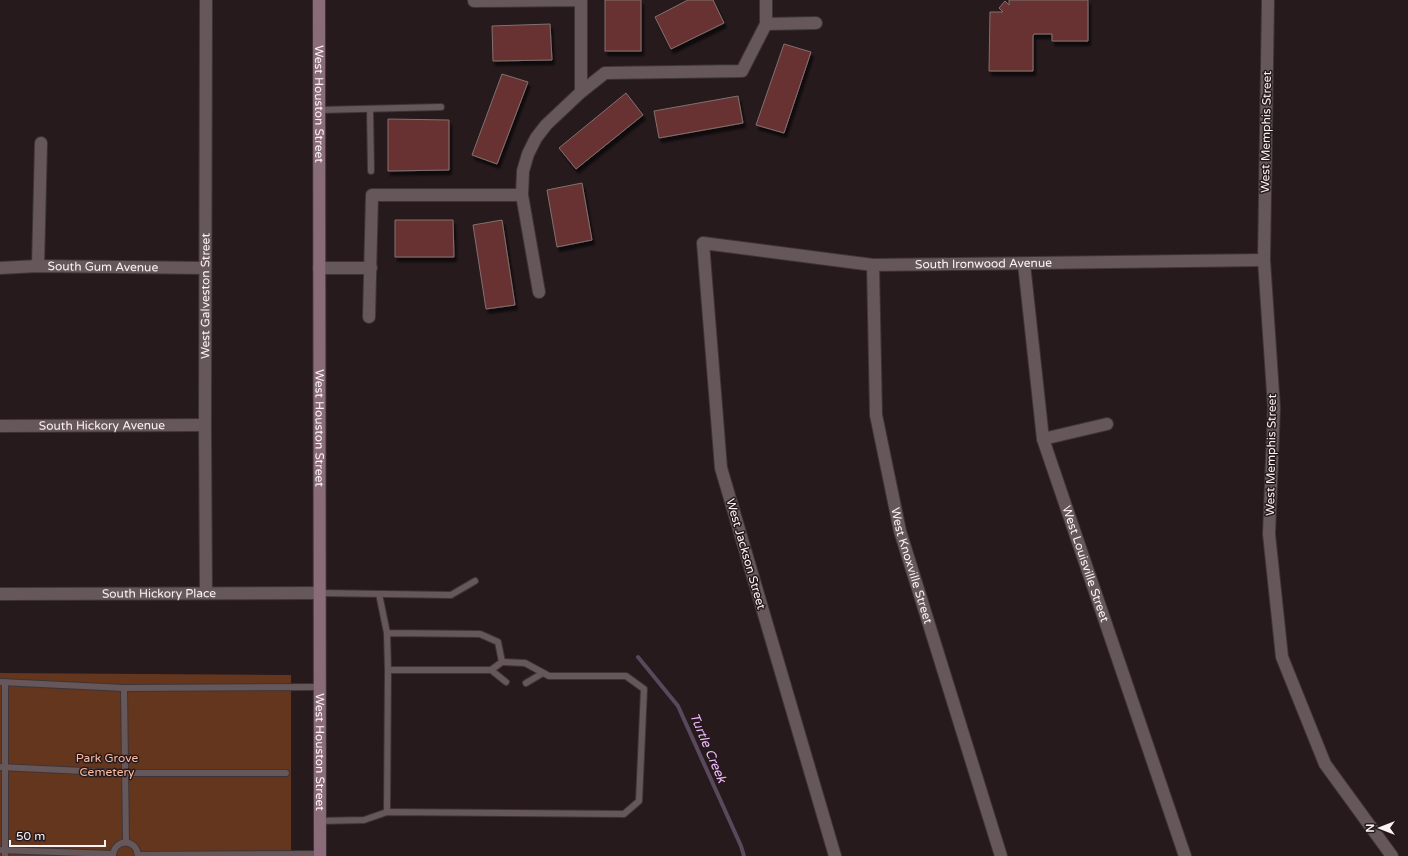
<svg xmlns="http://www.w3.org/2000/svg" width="1408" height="856" font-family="'Varela Round',sans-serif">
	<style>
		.green { fill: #65361e }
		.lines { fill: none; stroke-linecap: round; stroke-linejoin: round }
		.stream { stroke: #5a495d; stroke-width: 4 }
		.building { fill: #683230; stroke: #81716f; filter: url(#shadow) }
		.lane-casing { stroke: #3e3436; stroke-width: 8 }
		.street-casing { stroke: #3e3436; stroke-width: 14 }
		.secondary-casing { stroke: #3e3436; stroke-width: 14 }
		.lane { stroke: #66575a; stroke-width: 6 }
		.street { stroke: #66575a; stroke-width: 12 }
		.secondary { stroke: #896b7a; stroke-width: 12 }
		.labels { text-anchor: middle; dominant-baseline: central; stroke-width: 3; stroke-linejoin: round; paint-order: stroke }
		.street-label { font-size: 12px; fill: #fbf2f4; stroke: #261a1d }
		.park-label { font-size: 12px; fill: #febc9e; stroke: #261a1d }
		.water-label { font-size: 13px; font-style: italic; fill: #f0bafd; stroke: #261a1d }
	</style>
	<defs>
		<filter id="shadow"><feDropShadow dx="2.5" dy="4.5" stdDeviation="1" flood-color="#0009"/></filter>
	</defs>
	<rect width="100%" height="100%" fill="#261a1d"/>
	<path class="green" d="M0,673L291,675V856H0Z"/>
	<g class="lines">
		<path class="stream" d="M638,657L678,706L741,846L744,856"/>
	</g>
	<g class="building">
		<rect x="605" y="0" width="36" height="51"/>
		<path d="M688,0H713L724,23L671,49L655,17Z"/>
		<path d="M1009,0H1088V41H1052V34H1034L1033,36V71H989L990,12H1003L999,8L1005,1L1009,5Z"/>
		<path d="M550,24L552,60L493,61L492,26Z"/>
		<path d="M784,44L811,52L784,133L756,125Z"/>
		<path d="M502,74L528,82L497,164L472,155Z"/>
		<path d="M626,93L643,115L576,169L559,148Z"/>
		<path d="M738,96L743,123L659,138L654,111Z"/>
		<path d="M388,119L449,120V170L388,171Z"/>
		<path d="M582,183L592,240L557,247L547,190Z"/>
		<path d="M395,220H453L454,257H395Z"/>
		<path d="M502,220L515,305L486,309L473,225Z"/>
	</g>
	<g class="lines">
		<g class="lane-casing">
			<g id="lane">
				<path d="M370,109L371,171"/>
				<path d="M319,110L441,107"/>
				<path d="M319,593L451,595L475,581"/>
				<path d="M379,594L387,633L480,634L498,642L502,662L491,670H388L387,633"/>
				<path d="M491,670L506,682"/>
				<path d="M0,682L124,688L319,687"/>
				<path d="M5,682V856"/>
				<path d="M526,683L543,673"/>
				<path d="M124,688L126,842"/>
				<path d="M0,767L125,773H286"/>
				<path d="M387,812L388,670"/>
				<path d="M319,821L364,820L387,812L624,814L639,801L644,689L626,676H549L525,663L502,662"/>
				<path d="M0,850L113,854"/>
				<path d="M138,855L320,854"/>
				<path d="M113,856C114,838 137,838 138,856"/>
			</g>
		</g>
		<g class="street-casing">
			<g id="street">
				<path d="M474,0V1L581,0V92"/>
				<path d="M1268,0L1264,260L1274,408L1269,534L1282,657L1325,764L1392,856"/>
				<path d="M766,24L816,23"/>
				<path d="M522,195L523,171L528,154L536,138L546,125L581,92L605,73L742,71L766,24V0"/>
				<path id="s1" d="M1024,264L1043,439L1185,856"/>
				<path id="s2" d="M873,265L876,415L900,531L1001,856"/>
				<path d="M38,266L41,143"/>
				<path id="s3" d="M0,268L38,266L205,268"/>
				<path d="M319,268H371"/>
				<path d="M369,317L372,195H522L539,292"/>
				<path id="s4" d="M0,426L205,425"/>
				<path d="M1043,439L1107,424"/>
				<path id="s5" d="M206,592L205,425L206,0"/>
				<path id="s6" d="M0,594L319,593"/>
				<path id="s7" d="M835,856L721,468L703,243L873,265L1264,260"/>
			</g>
		</g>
		<g class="secondary-casing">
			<g id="secondary">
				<path id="s8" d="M319,0L320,856"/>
			</g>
		</g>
		<use href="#lane" class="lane"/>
		<use href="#street" class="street"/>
		<use href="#secondary" class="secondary"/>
	</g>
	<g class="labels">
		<g class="street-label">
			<text stroke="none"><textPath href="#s8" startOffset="104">West Houston Street</textPath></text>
			<text transform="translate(1266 132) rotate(-89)">West Memphis Street</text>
			<text stroke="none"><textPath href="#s7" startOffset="912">South Ironwood Avenue</textPath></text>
			<text stroke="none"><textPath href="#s3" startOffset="103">South Gum Avenue</textPath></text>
			<text stroke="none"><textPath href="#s5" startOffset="296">West Galveston Street</textPath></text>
			<text stroke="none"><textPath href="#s4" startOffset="102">South Hickory Avenue</textPath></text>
			<text stroke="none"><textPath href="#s8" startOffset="428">West Houston Street</textPath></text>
			<text transform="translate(1271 455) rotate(-89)">West Memphis Street</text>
			<text transform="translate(746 554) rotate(74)">West Jackson Street</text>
			<text stroke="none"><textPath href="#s1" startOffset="308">West Louisville Street</textPath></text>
			<text stroke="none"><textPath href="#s2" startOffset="305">West Knoxville Street</textPath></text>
			<text stroke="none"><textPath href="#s6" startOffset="159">South Hickory Place</textPath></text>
			<text stroke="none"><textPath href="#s8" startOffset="752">West Houston Street</textPath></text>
		</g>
		<g class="park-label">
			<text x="107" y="758">Park Grove<tspan x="107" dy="14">Cemetery</tspan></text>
		</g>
		<g class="water-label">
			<text transform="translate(708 748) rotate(67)">Turtle Creek</text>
		</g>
	</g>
	<g transform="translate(1380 828) rotate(270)" stroke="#261a1d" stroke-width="3" paint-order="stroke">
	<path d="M0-3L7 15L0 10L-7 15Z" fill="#fbf2f4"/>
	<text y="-6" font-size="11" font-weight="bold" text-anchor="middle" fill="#fbf2f4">N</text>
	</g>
	<path d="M10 840v6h95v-6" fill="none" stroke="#fbf2f4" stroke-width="2"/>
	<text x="16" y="840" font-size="12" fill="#fbf2f4" stroke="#261a1d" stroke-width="3" paint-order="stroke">50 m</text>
</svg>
